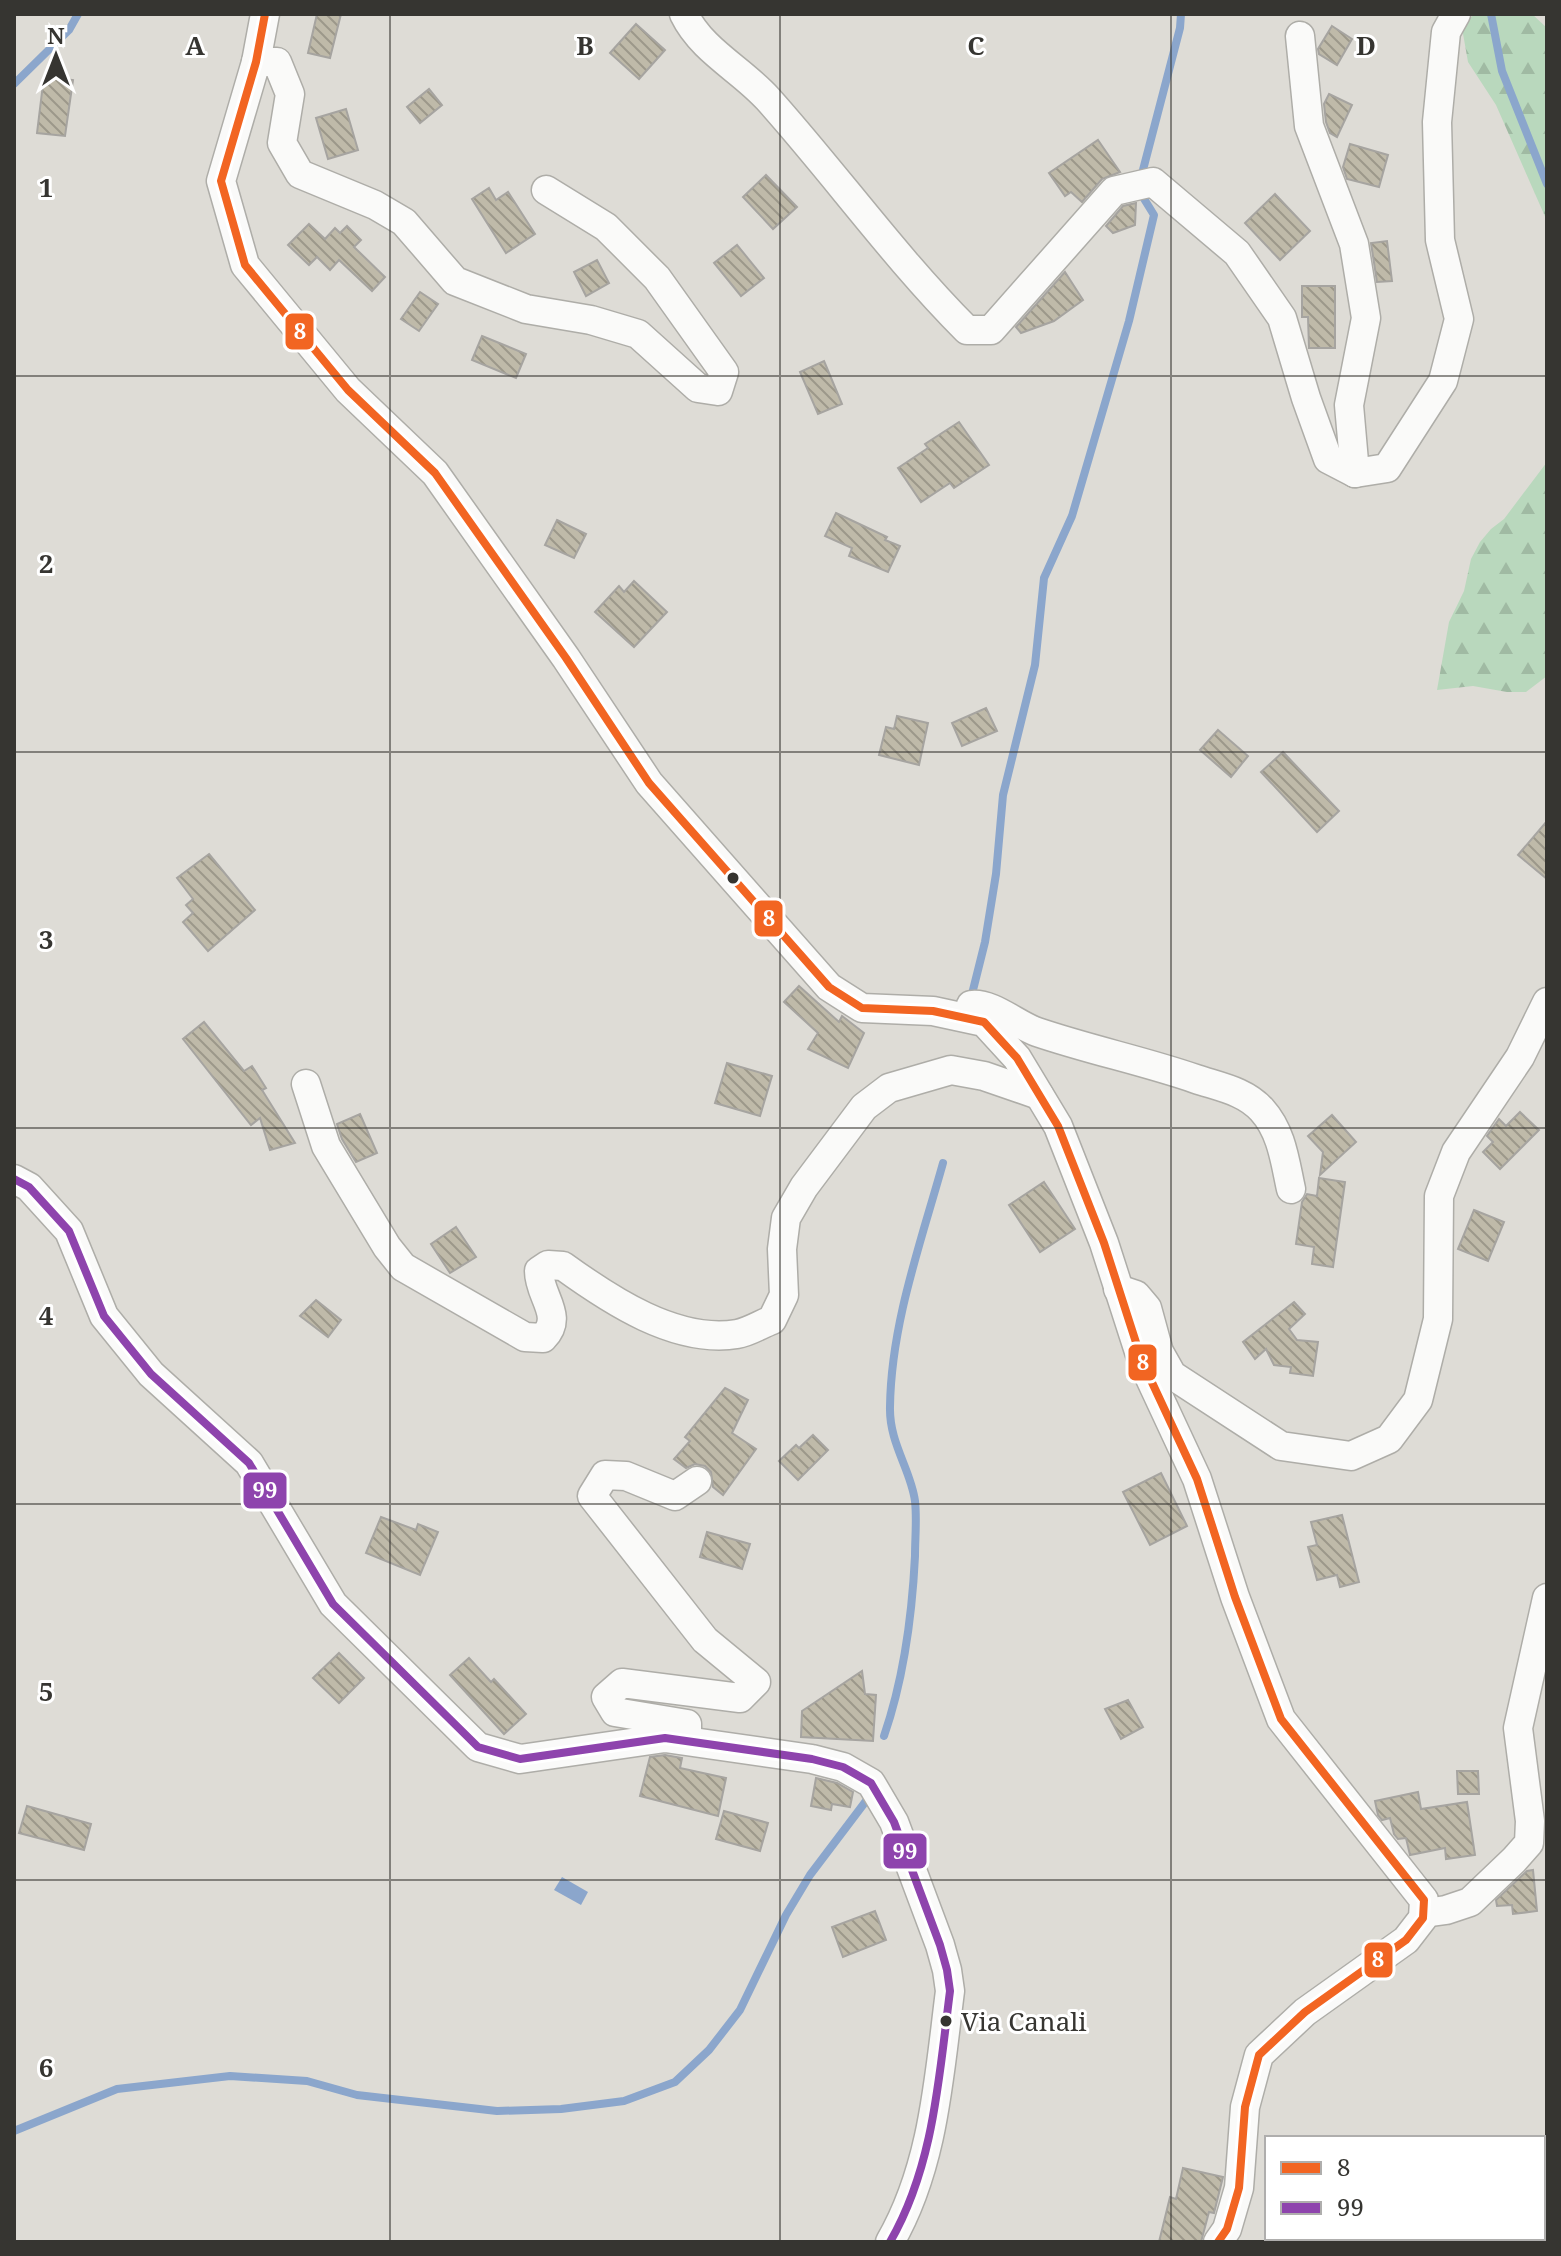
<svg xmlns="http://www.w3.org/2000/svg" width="1561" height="2256" font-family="'Noto Serif',serif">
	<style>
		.forest { fill: url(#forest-firs) }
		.water { fill: url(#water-ripples) }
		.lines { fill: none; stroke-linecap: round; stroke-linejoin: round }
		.stream { stroke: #8ba6cc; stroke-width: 8 }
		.building { fill: url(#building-back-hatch); stroke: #a6a4a0; stroke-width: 2 }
		.minor-casing { stroke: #aeada8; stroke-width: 31 }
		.minor { stroke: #fafaf9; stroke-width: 28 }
		.bus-1-casing { stroke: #fff; stroke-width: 14 }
		.bus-2-casing { stroke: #fff; stroke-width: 14 }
		.bus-1 { stroke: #f26522; stroke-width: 8 }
		.bus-2 { stroke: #8e44ad; stroke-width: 8 }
		.grid { fill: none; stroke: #363531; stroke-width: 2; stroke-opacity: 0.55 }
		.bus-dot { fill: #363531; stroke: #fff; stroke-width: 3 }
		.labels { text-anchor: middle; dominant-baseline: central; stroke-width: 6; stroke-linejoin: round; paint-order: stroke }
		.bus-label { font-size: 26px; fill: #363531; stroke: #fff; text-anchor: start }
		.grid-label { font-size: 26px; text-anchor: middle; font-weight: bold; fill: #363531; stroke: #fff; stroke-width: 6; stroke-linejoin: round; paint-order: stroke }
		.line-badge { stroke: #fff; stroke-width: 3 }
		.badge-label { font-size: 22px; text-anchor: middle; font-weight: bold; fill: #fff }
	</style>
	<defs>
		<pattern id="forest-firs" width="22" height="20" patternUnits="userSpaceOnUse" patternTransform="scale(2)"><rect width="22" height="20" fill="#b9d8bd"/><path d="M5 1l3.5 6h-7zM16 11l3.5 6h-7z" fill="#a0baa3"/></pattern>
		<pattern id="water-ripples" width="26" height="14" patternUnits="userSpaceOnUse" patternTransform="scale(2)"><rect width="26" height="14" fill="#8ba6cc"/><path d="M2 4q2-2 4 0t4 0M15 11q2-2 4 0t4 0" fill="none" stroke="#7288a6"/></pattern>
		<pattern id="building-back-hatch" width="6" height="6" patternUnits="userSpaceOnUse" patternTransform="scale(2)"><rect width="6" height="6" fill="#bfbaa9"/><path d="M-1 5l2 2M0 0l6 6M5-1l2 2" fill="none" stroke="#9c988a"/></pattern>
	</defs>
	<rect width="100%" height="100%" fill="#dedcd6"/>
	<g class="forest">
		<path d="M1474,14H1532L1547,28V221L1496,105L1468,62L1462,28Z"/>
		<path d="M1547,462V676L1526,692H1507L1473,686L1437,690L1449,622L1464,591L1471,559L1480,542L1491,529L1504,519Z"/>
	</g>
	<path class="water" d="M562,1877L588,1892L581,1905L554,1890Z"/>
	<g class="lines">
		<g class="stream">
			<path d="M1491,14L1502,71L1547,184"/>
			<path d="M14,84L69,30L78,14"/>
			<path d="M973,990L985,942L996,874L1003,795L1035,665L1044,578L1072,516L1129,321L1154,215L1138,189L1180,28L1181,14"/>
			<path d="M884,1736C904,1678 912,1617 915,1556C915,1538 917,1519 915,1501C911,1470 889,1443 890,1407C891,1324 921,1242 943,1163"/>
			<path d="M14,2131L117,2089L230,2076L307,2081L357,2095L497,2111L561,2109L624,2101L675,2082L709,2050L740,2010L786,1915L810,1875L869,1797"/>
		</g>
	</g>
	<g class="building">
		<path d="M317,14H341L330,58L308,53Z"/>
		<path d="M636,24L665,50L639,79L610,53Z"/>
		<path d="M1332,26L1352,39L1337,65L1319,54L1318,49Z"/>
		<path d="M44,76L73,80L65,136L37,133Z"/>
		<path d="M429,89L442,105L420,123L407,107Z"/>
		<path d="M1329,94L1352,105L1337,137L1330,133L1326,122L1324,104Z"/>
		<path d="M346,109L358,150L328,159L316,118Z"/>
		<path d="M1098,140L1120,172L1102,179L1082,202L1071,192L1065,196L1049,173Z"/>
		<path d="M1350,144L1388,155L1379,187L1347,179L1343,167Z"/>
		<path d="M766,175L797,207L773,229L743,197Z"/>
		<path d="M489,188L496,200L508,192L535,234L506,253L472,199Z"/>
		<path d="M1275,194L1310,231L1280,260L1245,223Z"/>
		<path d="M1136,203L1135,225L1113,233L1106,226L1123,206Z"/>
		<path d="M309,224L325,239L335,228L340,233L347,226L361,240L354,247L385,277L372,291L339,260L330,270L317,257L309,265L288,245Z"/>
		<path d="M1387,241L1392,281L1377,282L1371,243Z"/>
		<path d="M737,245L764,278L741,296L714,263Z"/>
		<path d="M597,260L609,283L586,296L574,272Z"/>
		<path d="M1065,272L1083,300L1054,321L1021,333L1016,327Z"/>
		<path d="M1302,286H1335V348H1309L1308,317H1302Z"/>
		<path d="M420,292L438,304L419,331L401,319Z"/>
		<path d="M482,336L526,354L516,378L472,360Z"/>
		<path d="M824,361L842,404L818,414L800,372Z"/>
		<path d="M959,422L989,465L954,488L950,483L921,502L898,468L928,448L925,444Z"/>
		<path d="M836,513L887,537L885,540L900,546L888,572L849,556L852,548L825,536Z"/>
		<path d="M557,520L586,534L574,558L545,545Z"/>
		<path d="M634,581L667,612L634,647L595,612L619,586L624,592Z"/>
		<path d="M986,708L997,731L962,746L952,723Z"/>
		<path d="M897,716L928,723L919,765L879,755L886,727L894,729Z"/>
		<path d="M1218,730L1248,756L1231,777L1200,750Z"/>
		<path d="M1283,752L1339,811L1317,832L1261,772Z"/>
		<path d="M1547,821V879L1518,855Z"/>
		<path d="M209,854L255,910L208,951L183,922L193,913L186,905L193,899L177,878Z"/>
		<path d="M799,986L839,1022L842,1016L864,1033L848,1068L808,1049L818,1033L784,1002Z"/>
		<path d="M204,1022L244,1071L252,1066L266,1088L262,1090L295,1143L270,1150L260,1118L251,1125L183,1039Z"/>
		<path d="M727,1063L772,1076L760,1116L715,1103Z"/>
		<path d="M1520,1112L1539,1130L1500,1169L1483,1152L1493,1142L1487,1136L1499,1119L1506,1126Z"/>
		<path d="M360,1114L377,1153L356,1162L342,1139L337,1124Z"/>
		<path d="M1332,1115L1356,1142L1320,1175L1323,1152L1308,1136Z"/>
		<path d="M1319,1178L1345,1182L1333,1267L1312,1264L1314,1247L1296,1244L1302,1202L1307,1194L1317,1196Z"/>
		<path d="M1044,1182L1075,1229L1040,1252L1009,1205Z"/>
		<path d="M1474,1210L1504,1222L1488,1261L1458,1249Z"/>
		<path d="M456,1227L476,1257L450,1273L431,1244Z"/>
		<path d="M316,1300L341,1320L328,1337L300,1316Z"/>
		<path d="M1294,1302L1305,1314L1289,1329L1297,1340L1318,1342L1313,1376L1290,1373L1291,1367L1274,1365L1266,1349L1255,1359L1243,1342Z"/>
		<path d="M725,1388L748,1400L732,1433L756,1449L723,1495L713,1487L711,1472L705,1466L695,1464L686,1468L674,1459L690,1441L685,1437Z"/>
		<path d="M813,1435L828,1450L798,1480L779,1461L796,1445L799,1448Z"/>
		<path d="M1161,1473L1187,1526L1150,1545L1123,1492Z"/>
		<path d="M1342,1515L1359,1582L1340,1587L1337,1575L1317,1580L1308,1547L1317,1545L1311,1522Z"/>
		<path d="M381,1517L416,1530L418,1524L438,1532L420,1575L366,1553Z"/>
		<path d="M707,1532L750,1544L742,1569L700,1557Z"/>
		<path d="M339,1653L364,1678L339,1703L313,1678Z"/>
		<path d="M469,1658L491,1682L494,1679L526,1714L504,1734L450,1675Z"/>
		<path d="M862,1671L865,1694L876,1695L873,1741L801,1737L802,1711Z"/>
		<path d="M1128,1700L1143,1727L1121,1739L1105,1709Z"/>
		<path d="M665,1755L682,1758L680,1768L726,1778L718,1816L640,1796L650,1757Z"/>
		<path d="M1457,1771H1478L1479,1794H1458Z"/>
		<path d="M816,1778L837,1783L853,1792L850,1807L832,1804L831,1810L811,1806Z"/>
		<path d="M1418,1792L1421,1809L1467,1802L1475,1855L1446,1859L1445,1848L1410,1855L1406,1838L1398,1839L1394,1834L1390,1818L1382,1820L1378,1815L1375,1801Z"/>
		<path d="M27,1806L91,1824L84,1850L19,1833Z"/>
		<path d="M724,1811L768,1823L760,1851L716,1839Z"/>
		<path d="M1533,1870L1537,1911L1513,1914L1512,1905L1497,1906L1496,1900L1527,1871Z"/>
		<path d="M875,1911L886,1940L843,1957L832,1927Z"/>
		<path d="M1183,2168L1223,2177L1214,2213L1209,2212L1201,2242H1159L1170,2197L1176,2199Z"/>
	</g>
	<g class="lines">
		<g class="minor-casing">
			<g id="minor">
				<path d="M265,14L256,62L221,181L245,265L348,390L435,473L566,658L649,783L829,987L862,1008L933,1011L984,1022L1017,1058L1058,1126L1104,1243L1142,1361L1197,1479L1235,1597L1281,1719L1424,1900L1423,1918L1406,1940L1305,2012L1259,2055L1245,2107L1239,2188L1227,2229L1218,2242"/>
				<path d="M684,14C702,51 741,69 768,99C836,175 895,258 967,330H991L1114,191L1153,182L1237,253L1282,318L1306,398L1328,459L1355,473L1387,468L1443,381L1459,319L1440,240L1437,122L1446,32L1456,14"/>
				<path d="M1300,36L1309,126L1354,244L1366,318L1349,405L1355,473"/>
				<path d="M256,62H277L290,94L282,143L300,174L375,205L404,222L455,281L526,309L591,320L638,334L698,388L718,391L724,372L657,278L606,227L546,190"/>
				<path d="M971,1005C991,1002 1017,1025 1037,1032C1090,1050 1144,1061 1196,1079C1220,1087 1245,1091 1262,1110C1282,1132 1285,1162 1291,1189"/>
				<path d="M306,1084L326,1146L387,1247L403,1267L525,1337L543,1338C565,1316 539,1297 539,1271L548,1265L563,1266C610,1300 676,1344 737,1334C749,1332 761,1324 772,1320L784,1295L782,1249L786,1218L804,1187L864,1107L889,1088L951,1070L984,1076L1039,1095"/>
				<path d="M14,1179L29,1187L69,1231L104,1316L151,1374L249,1463L333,1604L478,1747L520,1759L665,1738L812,1759L843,1767L871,1783L894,1822L940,1945L947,1970L950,1991C939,2076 934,2166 890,2242"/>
				<path d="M1118,1289L1136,1295L1147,1308L1159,1352L1172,1375L1281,1446L1351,1456L1389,1439L1418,1400L1438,1319L1439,1196L1456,1152L1520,1057L1547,1002"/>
				<path d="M687,1729V1724L615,1712L606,1697L622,1683L740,1698L756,1682L705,1640L592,1496L605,1475L626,1476L675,1496L697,1481"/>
				<path d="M1424,1913L1446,1910L1470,1902L1514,1860L1529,1843L1530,1821L1518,1728L1547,1598"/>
			</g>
		</g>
		<use href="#minor" class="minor"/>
		<g class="bus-1-casing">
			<path id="bus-1" d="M265,14L256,62L221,181L245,265L348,390L435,473L566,658L649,783L829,987L862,1008L933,1011L984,1022L1017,1058L1058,1126L1104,1243L1142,1361L1197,1479L1235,1597L1281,1719L1424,1900L1423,1918L1406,1940L1305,2012L1259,2055L1245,2107L1239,2188L1227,2229L1218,2242"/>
		</g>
		<g class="bus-2-casing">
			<path id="bus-2" d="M14,1179L29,1187L69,1231L104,1316L151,1374L249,1463L333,1604L478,1747L520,1759L665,1738L812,1759L843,1767L871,1783L894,1822L940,1945L947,1970L950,1991C939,2076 934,2166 890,2242"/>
		</g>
		<use href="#bus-1" class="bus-1"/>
		<use href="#bus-2" class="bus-2"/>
	</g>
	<path class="grid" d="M390,14V2242M780,14V2242M1171,14V2242M14,376H1547M14,752H1547M14,1128H1547M14,1504H1547M14,1880H1547"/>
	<g class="bus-dot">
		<circle cx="733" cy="878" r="7"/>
		<circle cx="946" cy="2021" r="7"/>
	</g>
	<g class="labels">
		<g class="bus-label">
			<text x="961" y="2021">Via Canali</text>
		</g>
	</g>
	<g class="grid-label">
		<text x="195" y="55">A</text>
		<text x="585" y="55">B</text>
		<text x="976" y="55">C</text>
		<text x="1366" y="55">D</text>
		<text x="46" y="197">1</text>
		<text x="46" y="573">2</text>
		<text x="46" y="949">3</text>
		<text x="46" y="1325">4</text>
		<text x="46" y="1701">5</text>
		<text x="46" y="2077">6</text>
	</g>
	<g class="line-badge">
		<rect x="284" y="312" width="31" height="39" rx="8" fill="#f26522"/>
		<rect x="753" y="899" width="31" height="39" rx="8" fill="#f26522"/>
		<rect x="1127" y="1343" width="31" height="39" rx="8" fill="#f26522"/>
		<rect x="242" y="1471" width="46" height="39" rx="8" fill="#8e44ad"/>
		<rect x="882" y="1832" width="46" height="38" rx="8" fill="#8e44ad"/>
		<rect x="1363" y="1941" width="31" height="38" rx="8" fill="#f26522"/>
	</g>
	<g class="badge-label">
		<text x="300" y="339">8</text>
		<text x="769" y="926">8</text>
		<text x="1143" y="1370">8</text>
		<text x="265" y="1498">99</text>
		<text x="905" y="1859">99</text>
		<text x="1378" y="1967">8</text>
	</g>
	<rect width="1561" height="2256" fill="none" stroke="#363531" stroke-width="32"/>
	<rect x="1265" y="2136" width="280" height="104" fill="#ffffff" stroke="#afaead" stroke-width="2"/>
	<rect x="1281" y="2162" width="40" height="12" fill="#f26522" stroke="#afaead" stroke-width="2"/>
	<text x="1337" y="2176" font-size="24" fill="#363531">8</text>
	<rect x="1281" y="2202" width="40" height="12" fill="#8e44ad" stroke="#afaead" stroke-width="2"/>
	<text x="1337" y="2216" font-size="24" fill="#363531">99</text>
	<g transform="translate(56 56)" stroke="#ffffff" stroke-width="6" paint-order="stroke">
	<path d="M0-6L14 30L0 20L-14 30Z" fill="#363531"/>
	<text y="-12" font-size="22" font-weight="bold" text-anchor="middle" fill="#363531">N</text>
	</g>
</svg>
